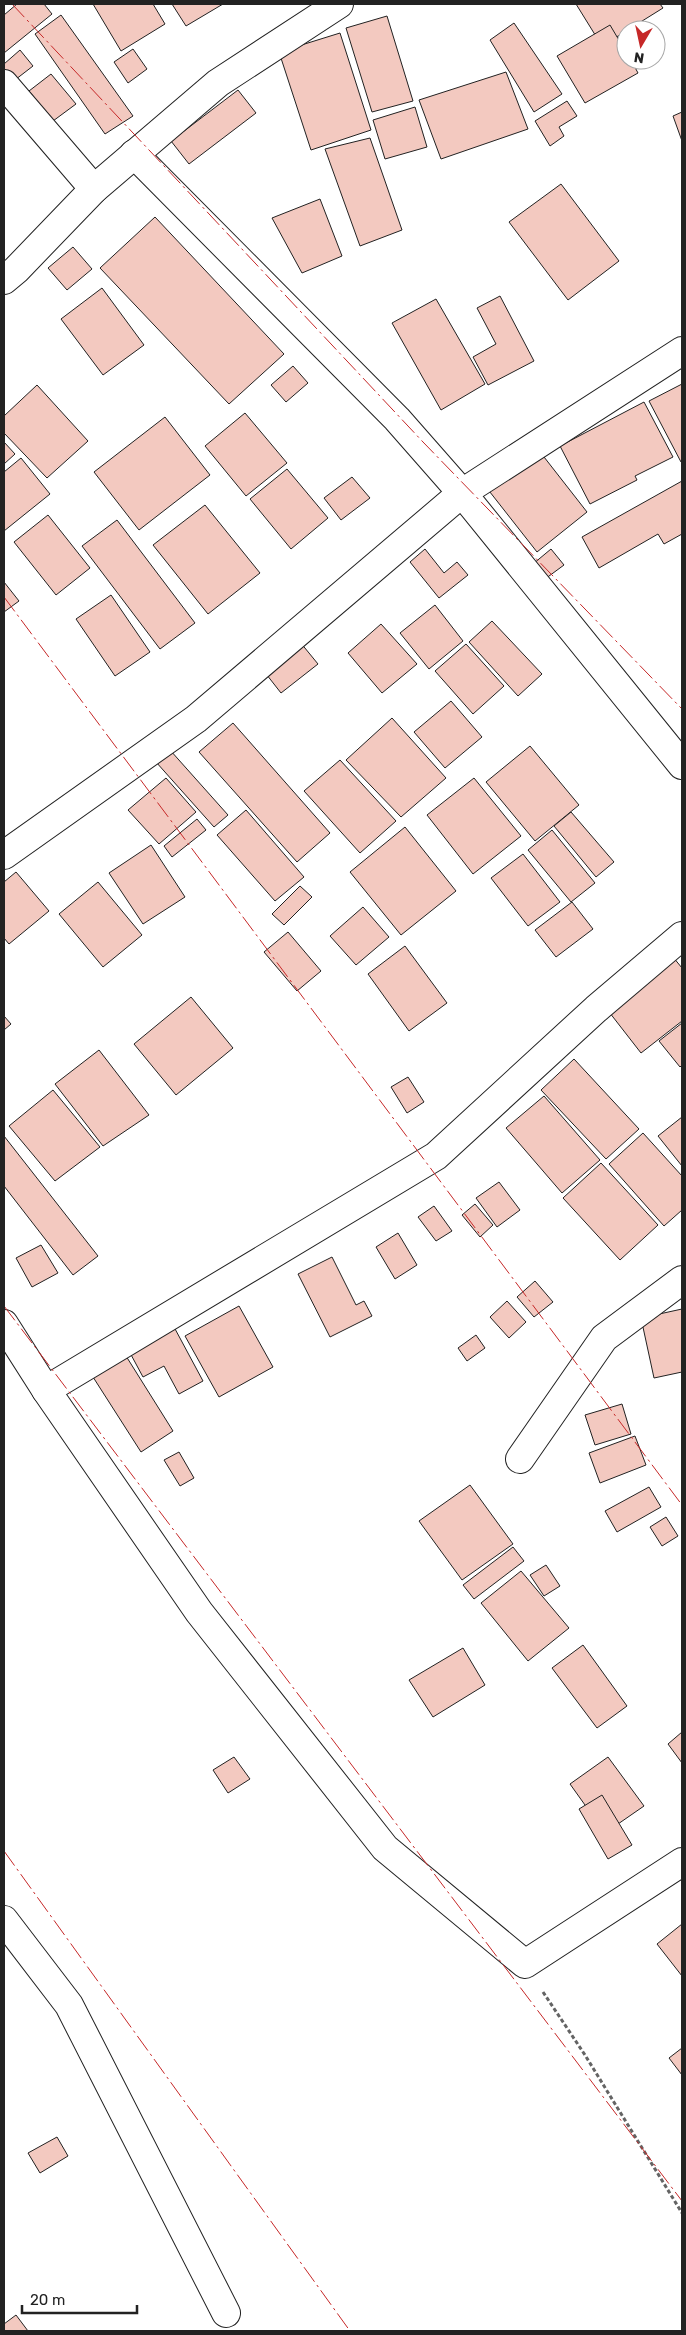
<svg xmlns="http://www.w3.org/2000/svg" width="686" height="2335" font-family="Rubik,sans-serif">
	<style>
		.building { fill: #f3c9c0; stroke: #222 }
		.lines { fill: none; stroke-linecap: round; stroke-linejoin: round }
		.minor-casing { stroke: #222; stroke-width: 30 }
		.path { stroke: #646464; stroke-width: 3; stroke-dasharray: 4 2.5; stroke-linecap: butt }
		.minor { stroke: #fff; stroke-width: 28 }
		.power { stroke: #c62828; stroke-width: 1; stroke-dasharray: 18 4 2.5 4; stroke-linecap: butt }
	</style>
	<rect width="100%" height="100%" fill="#fff"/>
	<g class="building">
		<path d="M17,4H44L52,14L4,53V15Z"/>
		<path d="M93,4H153L165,24L121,51Z"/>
		<path d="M172,4H223L186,26Z"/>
		<path d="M576,4H660L663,8L602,46Z"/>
		<path d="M61,15L133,116L105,134L35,34Z"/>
		<path d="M387,16L413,101L372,112L346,28Z"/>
		<path d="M514,23L562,94L534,112L490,40Z"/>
		<path d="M610,25L626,52V60H631L638,73L585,103L557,56Z"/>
		<path d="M340,33L371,130L311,150L279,52Z"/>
		<path d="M133,49L147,69L128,83L114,62Z"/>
		<path d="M20,50L33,66L11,83L4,74V64Z"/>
		<path d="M506,72L528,129L441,159L419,100Z"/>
		<path d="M51,74L76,104L53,121L29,91Z"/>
		<path d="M238,90L256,113L189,164L171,141Z"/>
		<path d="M567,101L577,116L559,127L564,136L550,146L535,121Z"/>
		<path d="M415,107L427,147L385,159L373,120Z"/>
		<path d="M682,112V141L673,116Z"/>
		<path d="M370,138L402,230L360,246L325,149Z"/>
		<path d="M561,184L619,261L568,300L509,222Z"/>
		<path d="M320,199L342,256L302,273L272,218Z"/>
		<path d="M155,217L284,354L229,404L100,268Z"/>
		<path d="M73,247L92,269L67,290L48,268Z"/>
		<path d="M102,288L144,345L103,375L61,319Z"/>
		<path d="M500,296L534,361L488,385L473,357L496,344L477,308Z"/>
		<path d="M436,299L485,384L441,410L392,323Z"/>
		<path d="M293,366L308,383L286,402L271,385Z"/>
		<path d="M682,384V461L681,462L649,401Z"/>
		<path d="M37,385L88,441L47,478L4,433V416Z"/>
		<path d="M644,402L673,457L635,476L637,480L590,504L560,446Z"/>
		<path d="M245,413L287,463L246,496L205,446Z"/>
		<path d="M165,417L210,475L139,530L94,472Z"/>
		<path d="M4,442L15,454L4,464Z"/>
		<path d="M537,448L587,512L537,552L486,487Z"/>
		<path d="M21,458L50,494L4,531V472Z"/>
		<path d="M287,469L328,518L291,549L250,499Z"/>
		<path d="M352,477L370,498L341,520L324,498Z"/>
		<path d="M682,481V534L664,544L658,534L599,568L582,537Z"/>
		<path d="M205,505L260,573L208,614L153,545Z"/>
		<path d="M48,515L90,568L56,595L14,542Z"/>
		<path d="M117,520L195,623L160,649L82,546Z"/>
		<path d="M425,549L444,573L457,562L468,575L439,598L410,562Z"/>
		<path d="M551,549L564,565L545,579L533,564Z"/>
		<path d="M4,582L19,601L4,612Z"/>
		<path d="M111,595L150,652L115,676L76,619Z"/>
		<path d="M435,605L463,641L429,669L400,633Z"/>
		<path d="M492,621L542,674L518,696L469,642Z"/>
		<path d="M381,624L417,664L382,693L348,653Z"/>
		<path d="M300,642L318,664L281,693L263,670Z"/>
		<path d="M466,644L504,686L473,714L435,671Z"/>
		<path d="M451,701L482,737L445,768L414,732Z"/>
		<path d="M392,718L446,778L401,817L346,760Z"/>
		<path d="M233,723L330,833L297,862L199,752Z"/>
		<path d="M530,746L579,805L535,841L486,782Z"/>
		<path d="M170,750L228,815L214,827L156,762Z"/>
		<path d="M340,760L396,821L360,853L304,791Z"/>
		<path d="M166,778L196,812L159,844L128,810Z"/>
		<path d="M474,778L521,836L473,874L427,815Z"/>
		<path d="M246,810L304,877L275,901L217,835Z"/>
		<path d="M571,812L614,862L596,877L554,826Z"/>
		<path d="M197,819L206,830L172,857L164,846Z"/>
		<path d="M405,827L456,891L401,935L350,872Z"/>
		<path d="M552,830L595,883L571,902L528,850Z"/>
		<path d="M151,845L185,897L143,924L109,873Z"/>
		<path d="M523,854L560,902L528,926L491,878Z"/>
		<path d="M16,872L49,911L9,944L4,938V882Z"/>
		<path d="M98,882L142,935L103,967L59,914Z"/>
		<path d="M300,886L312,897L284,925L272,914Z"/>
		<path d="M572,902L593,929L556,957L535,930Z"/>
		<path d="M363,907L389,937L356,965L330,936Z"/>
		<path d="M288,932L321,971L297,991L264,952Z"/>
		<path d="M405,946L447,1003L409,1031L368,974Z"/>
		<path d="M673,957L682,968V1021L641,1053L606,1008Z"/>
		<path d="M191,997L233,1048L176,1095L134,1044Z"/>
		<path d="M4,1016L11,1024L4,1030Z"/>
		<path d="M682,1023V1065L680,1067L659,1041Z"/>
		<path d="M99,1050L149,1115L103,1146L55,1084Z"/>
		<path d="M574,1059L639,1129L606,1159L541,1090Z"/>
		<path d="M408,1077L424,1102L407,1113L391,1087Z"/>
		<path d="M53,1090L100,1147L55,1181L9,1126Z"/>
		<path d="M544,1096L600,1160L562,1193L506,1128Z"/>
		<path d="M682,1117V1166L658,1136Z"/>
		<path d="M643,1133L682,1176V1210L664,1226L609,1164Z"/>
		<path d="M4,1136L98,1256L73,1275L4,1186Z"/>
		<path d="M601,1163L658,1225L620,1260L563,1198Z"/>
		<path d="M499,1182L520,1210L497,1227L476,1198Z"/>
		<path d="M475,1204L493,1225L480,1237L462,1215Z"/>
		<path d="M434,1206L452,1231L436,1241L418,1217Z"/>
		<path d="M398,1233L417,1265L395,1279L376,1247Z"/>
		<path d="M41,1245L58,1273L32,1287L16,1258Z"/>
		<path d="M332,1257L356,1305L364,1301L372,1316L330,1337L298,1274Z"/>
		<path d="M535,1281L553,1302L534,1317L517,1297Z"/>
		<path d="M507,1301L526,1322L509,1338L490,1317Z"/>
		<path d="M239,1306L273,1367L219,1397L185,1336Z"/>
		<path d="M682,1309V1372L654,1378L641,1318Z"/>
		<path d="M174,1327L203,1381L179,1394L164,1366L143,1377L129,1351Z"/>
		<path d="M476,1335L485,1348L467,1361L458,1348Z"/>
		<path d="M126,1356L173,1431L141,1452L93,1377Z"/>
		<path d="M622,1404L631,1434L595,1445L585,1415Z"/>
		<path d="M635,1436L646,1465L600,1483L589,1453Z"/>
		<path d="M179,1452L194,1478L180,1486L164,1460Z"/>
		<path d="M470,1485L513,1544L462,1580L419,1521Z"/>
		<path d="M649,1487L661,1507L617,1532L605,1511Z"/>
		<path d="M666,1517L678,1536L662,1546L650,1527Z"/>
		<path d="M513,1547L524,1561L474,1599L463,1585Z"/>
		<path d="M546,1565L560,1586L544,1596L530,1575Z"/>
		<path d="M521,1571L569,1628L528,1661L481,1603Z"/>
		<path d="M583,1645L627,1706L597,1728L552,1668Z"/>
		<path d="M463,1648L485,1685L433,1717L409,1680Z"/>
		<path d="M682,1732V1763L668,1744Z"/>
		<path d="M234,1757L250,1779L228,1793L213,1770Z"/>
		<path d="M608,1757L644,1806L605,1833L570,1784Z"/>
		<path d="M602,1795L632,1845L608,1859L579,1809Z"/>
		<path d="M682,1924V1976L657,1944Z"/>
		<path d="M682,2048V2075L669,2058Z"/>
		<path d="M57,2137L68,2156L40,2173L28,2153Z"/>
		<path d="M16,2315L28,2331H4V2324Z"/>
	</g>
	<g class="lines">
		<g class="minor-casing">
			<g id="minor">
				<path d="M4,84L94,189"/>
				<path d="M134,154L397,419L462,493L682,765"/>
				<path d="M4,280L16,270L94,189L218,83L339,4"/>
				<path d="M4,855L196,719L462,493L682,351"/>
				<path d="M4,1324L46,1390L199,1612L385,1848L525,1964L682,1862"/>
				<path d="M46,1390L436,1156L596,1009L682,936"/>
				<path d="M520,1459L604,1338L682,1280"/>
				<path d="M4,1920L69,2005L226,2313"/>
			</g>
		</g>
		<path class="path" d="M543,1992L585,2055L682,2213"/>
		<use href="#minor" class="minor"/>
		<g class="power">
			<path d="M12,4L423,442L682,709"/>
			<path d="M4,597L682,1505"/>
			<path d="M4,1306L682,2201"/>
			<path d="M4,1851L350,2331"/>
		</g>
	</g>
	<rect width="686" height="2335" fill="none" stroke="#222222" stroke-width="10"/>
	<g transform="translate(641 45) rotate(189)"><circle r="24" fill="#ffffff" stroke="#a7a7a7"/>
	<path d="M0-4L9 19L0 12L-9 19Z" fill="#c62828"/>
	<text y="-8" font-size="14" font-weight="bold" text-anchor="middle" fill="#222222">N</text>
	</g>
	<path d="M22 2305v8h115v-8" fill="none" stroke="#222222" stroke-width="2.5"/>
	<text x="30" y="2305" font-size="15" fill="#222222" stroke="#ffffff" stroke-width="4" paint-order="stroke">20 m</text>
</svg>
